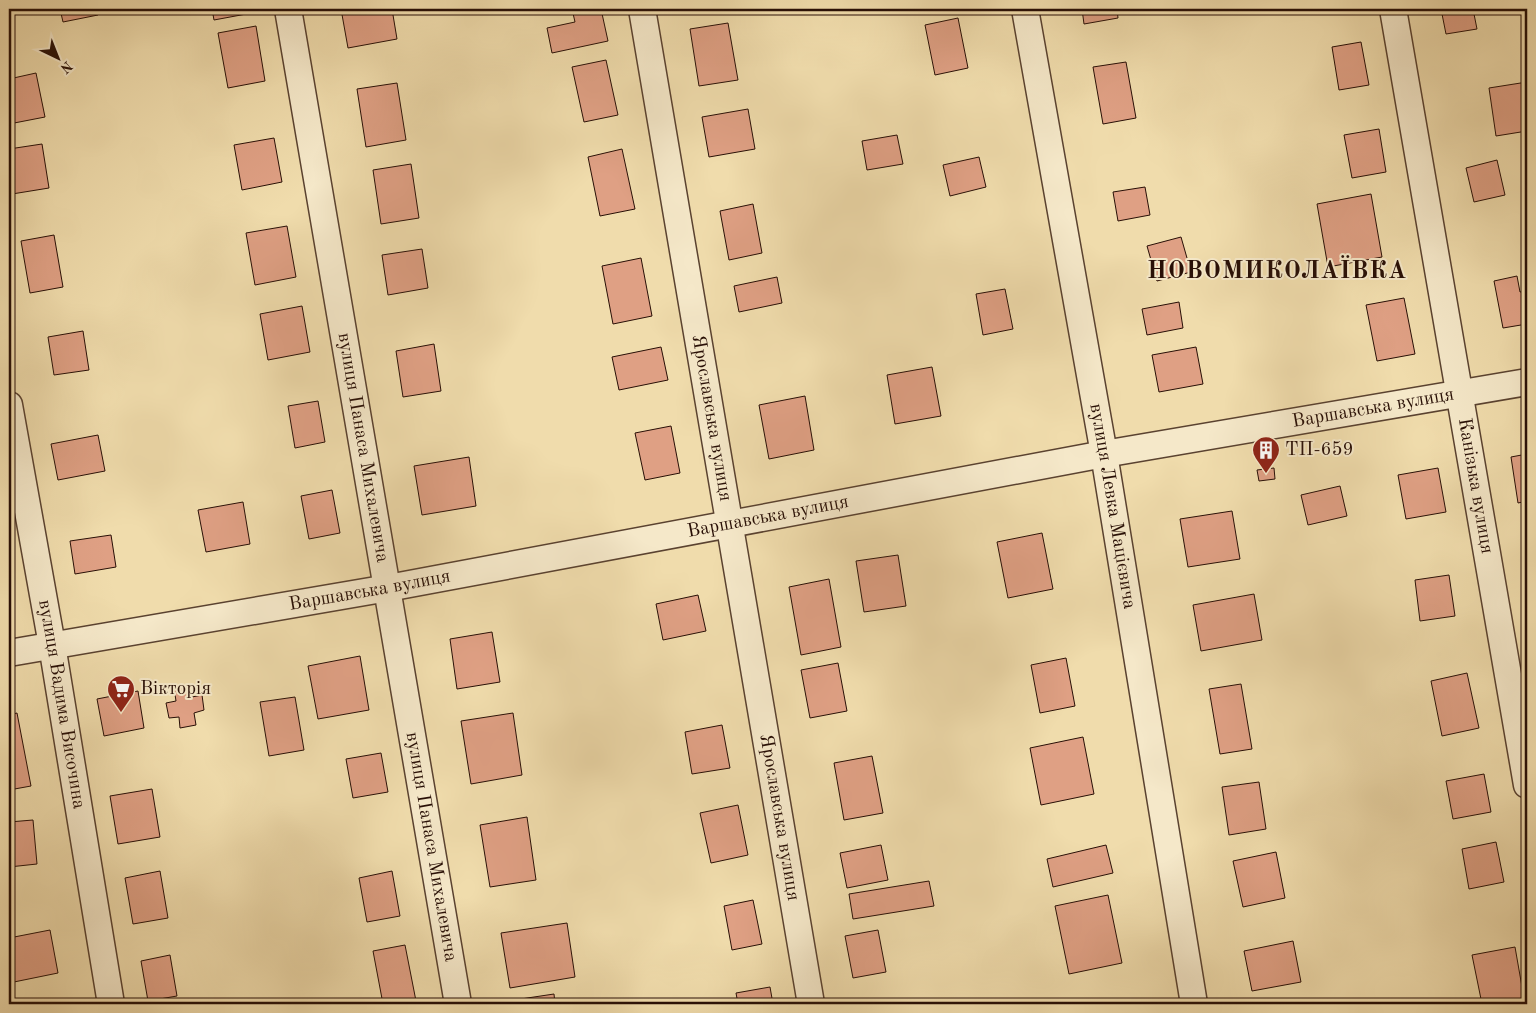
<svg xmlns="http://www.w3.org/2000/svg" width="1536" height="1013" font-family="'Old Standard TT',serif">
	<style>
		.building { fill: #dfa084; stroke: #280f06 }
		.lines { fill: none; stroke-linecap: round; stroke-linejoin: round }
		.minor-casing { stroke: #5a4230; stroke-width: 29 }
		.minor { stroke: #f5e8c9; stroke-width: 26 }
		.labels { text-anchor: middle; dominant-baseline: central; stroke-width: 4; stroke-linejoin: round; paint-order: stroke }
		.street-label { font-size: 19px; fill: #280f06; stroke: #f5e8c9 }
		.poi-label { font-size: 19px; fill: #280f06; stroke: #f5e8c9; text-anchor: start }
		.district-label { font-size: 24px; font-weight: bold; letter-spacing: 1px; fill: #280f06; stroke: #f5e8c9 }
	</style>
	<rect width="100%" height="100%" fill="#f0dcac"/>
	<filter id="stains"><feTurbulence type="fractalNoise" baseFrequency=".004" numOctaves="4"/><feColorMatrix values="0 0 0 0 .2 0 0 0 0 .09 0 0 0 0 .02 0 0 0 .5 -.17"/></filter>
	<radialGradient id="worn" r=".72"><stop offset=".6" stop-color="#630" stop-opacity="0"/><stop offset="1" stop-color="#630" stop-opacity=".3"/></radialGradient>
	<g class="building">
		<path d="M60,9H97L98,15L63,22Z"/>
		<path d="M212,9H256L257,12L214,20Z"/>
		<path d="M341,9H392L397,39L348,48Z"/>
		<path d="M572,9H601L608,41L552,53L547,28L575,22Z"/>
		<path d="M1082,9H1117L1118,18L1084,24Z"/>
		<path d="M1441,9H1473L1477,29L1446,34Z"/>
		<path d="M958,18L968,68L935,75L925,25Z"/>
		<path d="M728,23L738,80L699,86L690,29Z"/>
		<path d="M256,26L265,81L228,88L218,33Z"/>
		<path d="M1361,42L1369,85L1339,90L1332,47Z"/>
		<path d="M606,60L618,115L584,122L572,67Z"/>
		<path d="M1126,62L1136,118L1103,124L1093,67Z"/>
		<path d="M36,73L45,117L9,124V79Z"/>
		<path d="M1527,82V131L1496,136L1489,88Z"/>
		<path d="M397,83L406,140L366,147L357,89Z"/>
		<path d="M748,109L755,149L709,157L702,117Z"/>
		<path d="M1379,129L1386,172L1352,178L1344,135Z"/>
		<path d="M897,135L903,164L867,170L862,141Z"/>
		<path d="M274,138L282,182L242,190L234,145Z"/>
		<path d="M42,144L49,188L12,194L9,177V149Z"/>
		<path d="M622,149L635,209L600,216L588,157Z"/>
		<path d="M979,157L986,187L950,196L943,165Z"/>
		<path d="M1497,160L1505,195L1474,202L1466,168Z"/>
		<path d="M411,164L419,218L381,224L373,170Z"/>
		<path d="M1145,187L1150,215L1118,221L1113,192Z"/>
		<path d="M1371,194L1382,257L1328,267L1317,204Z"/>
		<path d="M753,204L762,253L729,260L720,211Z"/>
		<path d="M287,226L296,277L255,285L246,233Z"/>
		<path d="M54,235L63,287L30,293L21,241Z"/>
		<path d="M1181,237L1191,272L1157,281L1147,246Z"/>
		<path d="M422,249L428,288L388,295L382,255Z"/>
		<path d="M641,258L652,316L613,324L602,266Z"/>
		<path d="M1517,276L1520,292L1527,291V324L1503,328L1494,281Z"/>
		<path d="M777,277L782,303L739,312L734,286Z"/>
		<path d="M1005,289L1013,329L983,335L976,294Z"/>
		<path d="M1404,298L1415,354L1377,361L1366,305Z"/>
		<path d="M1179,302L1183,328L1147,335L1142,309Z"/>
		<path d="M302,306L310,352L268,360L260,314Z"/>
		<path d="M83,331L89,370L54,375L48,337Z"/>
		<path d="M434,344L441,391L403,397L396,351Z"/>
		<path d="M661,347L668,380L619,390L612,357Z"/>
		<path d="M1196,347L1203,384L1159,392L1152,355Z"/>
		<path d="M932,367L941,416L895,424L887,375Z"/>
		<path d="M805,396L814,450L769,459L759,405Z"/>
		<path d="M318,401L325,442L295,448L288,406Z"/>
		<path d="M671,426L680,473L645,480L635,433Z"/>
		<path d="M98,435L105,471L58,480L51,444Z"/>
		<path d="M1527,454V501L1518,503L1511,457Z"/>
		<path d="M469,457L476,506L422,515L414,466Z"/>
		<path d="M1274,468L1275,479L1259,481L1257,470Z"/>
		<path d="M1438,468L1446,512L1406,519L1398,475Z"/>
		<path d="M1340,486L1347,516L1308,525L1301,495Z"/>
		<path d="M332,490L340,533L309,539L301,496Z"/>
		<path d="M243,502L250,544L206,552L198,510Z"/>
		<path d="M1232,511L1240,559L1188,567L1180,519Z"/>
		<path d="M1042,533L1053,589L1008,598L997,542Z"/>
		<path d="M111,535L116,567L75,574L70,541Z"/>
		<path d="M898,555L906,606L864,612L856,561Z"/>
		<path d="M1449,575L1455,616L1420,621L1415,580Z"/>
		<path d="M829,579L841,647L801,655L789,587Z"/>
		<path d="M1254,594L1262,640L1201,651L1193,605Z"/>
		<path d="M698,595L706,631L663,640L656,604Z"/>
		<path d="M492,632L500,682L457,689L450,639Z"/>
		<path d="M360,656L369,710L318,719L308,666Z"/>
		<path d="M1066,658L1075,706L1040,713L1031,665Z"/>
		<path d="M838,663L847,711L810,718L801,670Z"/>
		<path d="M1467,673L1479,728L1442,736L1431,681Z"/>
		<path d="M1241,684L1252,749L1220,754L1209,689Z"/>
		<path d="M190,685L192,697L202,695L204,710L194,713L196,725L180,728L179,717L169,718L166,703L176,701L174,688Z"/>
		<path d="M138,691L144,728L104,736L97,699Z"/>
		<path d="M295,697L304,750L269,756L260,702Z"/>
		<path d="M17,713L31,786L9,790V715Z"/>
		<path d="M513,713L522,775L471,784L461,721Z"/>
		<path d="M722,725L730,768L692,774L685,732Z"/>
		<path d="M1083,737L1094,794L1041,805L1030,748Z"/>
		<path d="M381,753L388,792L353,798L346,759Z"/>
		<path d="M872,756L883,813L844,820L834,763Z"/>
		<path d="M1484,774L1491,812L1453,819L1446,781Z"/>
		<path d="M1259,782L1266,829L1229,835L1222,787Z"/>
		<path d="M152,789L160,837L118,844L110,796Z"/>
		<path d="M738,805L748,855L711,863L700,813Z"/>
		<path d="M527,817L536,880L490,887L480,825Z"/>
		<path d="M33,820L37,864L9,867V822Z"/>
		<path d="M1496,842L1504,882L1469,889L1462,849Z"/>
		<path d="M881,845L888,880L847,888L840,853Z"/>
		<path d="M1106,845L1113,873L1053,887L1047,859Z"/>
		<path d="M1276,852L1285,898L1243,907L1233,861Z"/>
		<path d="M160,871L168,918L133,924L125,878Z"/>
		<path d="M392,871L400,916L367,922L359,878Z"/>
		<path d="M929,881L934,906L853,919L849,894Z"/>
		<path d="M1108,895L1122,963L1069,974L1055,906Z"/>
		<path d="M753,900L762,944L732,950L724,906Z"/>
		<path d="M567,923L575,977L510,988L501,933Z"/>
		<path d="M50,930L58,973L9,983V938Z"/>
		<path d="M878,930L886,972L853,978L845,936Z"/>
		<path d="M1293,941L1301,982L1252,991L1244,951Z"/>
		<path d="M405,945L416,1001L397,1004H383L373,951Z"/>
		<path d="M1515,947L1525,1004H1482L1472,955Z"/>
		<path d="M170,955L177,996L148,1001L141,961Z"/>
		<path d="M770,987L773,1004H738L736,993Z"/>
		<path d="M554,994L555,1004H515L514,1000Z"/>
	</g>
	<g class="lines">
		<g class="minor-casing">
			<g id="minor">
				<path id="s1" d="M288,9L458,1004"/>
				<path id="s2" d="M642,9L811,1004"/>
				<path id="s3" d="M1025,9L1104,454L1194,1004"/>
				<path id="s4" d="M1393,9L1527,785"/>
				<path id="s5" d="M9,405L52,645L111,1004"/>
				<path id="s6" d="M9,653L388,588L1104,454L1527,382"/>
			</g>
		</g>
		<use href="#minor" class="minor"/>
	</g>
	<defs>
		<g id="building-pin" transform="scale(1.4375)"><path d="M0 17L-7.5 6A9.5 9.5 0 1 1 7.5 6Z" fill="#8f2418" stroke="#f5e8c9"/><path d="M-4-6H4V6H1V3H-1V6H-4ZM-2.5-4.3h1.7v1.8h-1.7ZM.8-4.3h1.7v1.8H.8ZM-2.5-1h1.7V.8h-1.7ZM.8-1h1.7V.8H.8Z" fill="#fff"/></g>
		<g id="supermarket-pin" transform="scale(1.4375)"><path d="M0 17L-7.5 6A9.5 9.5 0 1 1 7.5 6Z" fill="#8f2418" stroke="#f5e8c9"/><path d="M-6-5.5h2.5l.6 2H6L4.5 2H-2.5L-4.4-4H-6ZM-1.5 3.2a1.3 1.3 0 1 0 .1 0ZM3 3.2a1.3 1.3 0 1 0 .1 0Z" fill="#fff"/></g>
	</defs>
	<g fill-rule="evenodd">
		<use href="#building-pin" x="1266" y="450"/>
		<use href="#supermarket-pin" x="121" y="689"/>
	</g>
	<g class="labels">
		<g class="street-label">
			<text stroke="none"><textPath href="#s6" startOffset="1386">Варшавська вулиця</textPath></text>
			<text stroke="none"><textPath href="#s2" startOffset="415">Ярославська вулиця</textPath></text>
			<text stroke="none"><textPath href="#s1" startOffset="445">вулиця Панаса Михалевича</textPath></text>
			<text stroke="none"><textPath href="#s4" startOffset="484">Канізька вулиця</textPath></text>
			<text stroke="none"><textPath href="#s3" startOffset="505">вулиця Левка Мацієвича</textPath></text>
			<text stroke="none"><textPath href="#s6" startOffset="771">Варшавська вулиця</textPath></text>
			<text stroke="none"><textPath href="#s6" startOffset="366">Варшавська вулиця</textPath></text>
			<text stroke="none"><textPath href="#s5" startOffset="304">вулиця Вадима Височина</textPath></text>
			<text stroke="none"><textPath href="#s2" startOffset="820">Ярославська вулиця</textPath></text>
			<text stroke="none"><textPath href="#s1" startOffset="850">вулиця Панаса Михалевича</textPath></text>
		</g>
		<g class="poi-label">
			<text x="1285" y="450">ТП-659</text>
			<text x="140" y="689">Вікторія</text>
		</g>
		<g class="district-label">
			<text x="1277" y="272">НОВОМИКОЛАЇВКА</text>
		</g>
	</g>
	<rect width="1536" height="1013" fill="none" stroke="#f0dcac" stroke-width="30"/>
	<rect x="10" y="10" width="1516" height="993" fill="none" stroke="#280f06" stroke-width="2.5"/>
	<rect x="15" y="15" width="1506" height="983" fill="none" stroke="#280f06"/>
	<g transform="translate(58 58) rotate(137)" stroke="#f5e8c9" stroke-width="4" paint-order="stroke">
	<path d="M0-4L9 19L0 12L-9 19Z" fill="#280f06"/>
	<text y="-8" font-size="14" font-weight="bold" text-anchor="middle" fill="#280f06">N</text>
	</g>
	<rect width="100%" height="100%" filter="url(#stains)"/>
	<rect width="100%" height="100%" fill="url(#worn)"/>
</svg>
